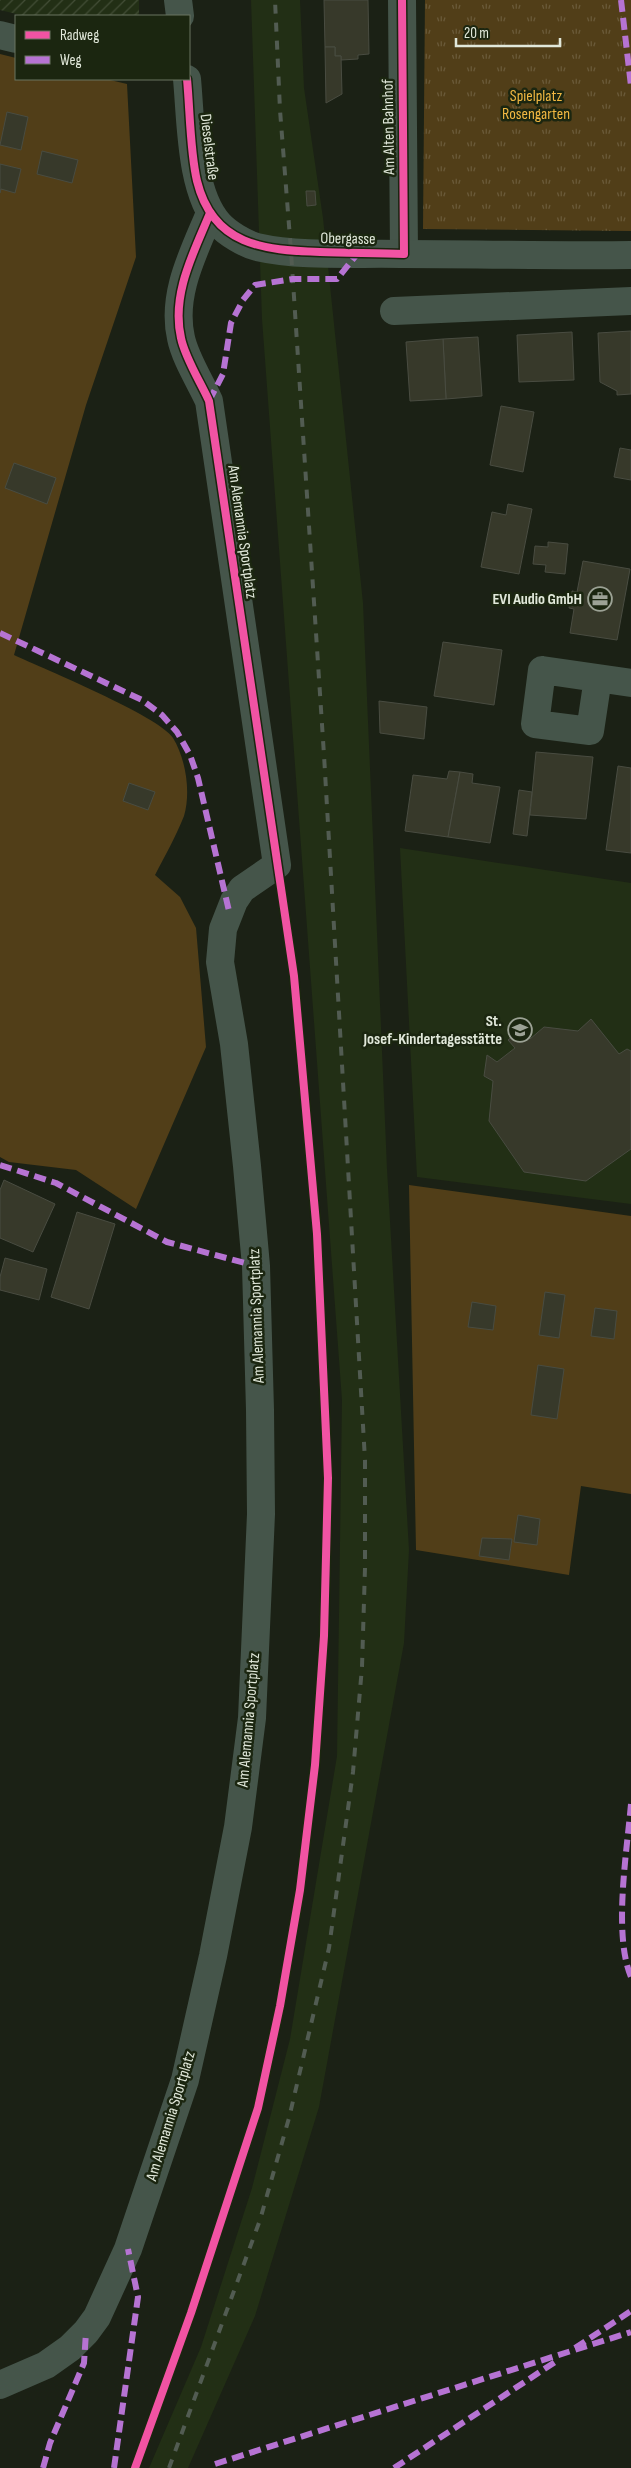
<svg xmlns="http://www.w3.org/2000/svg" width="631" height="2468" font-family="'Sofia Sans Condensed',sans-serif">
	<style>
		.built { fill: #222f15 }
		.industrial { fill: url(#industrial-furrows) }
		.park { fill: url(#park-tufts) }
		.garden { fill: #513e18 }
		.building { fill: #37392a; stroke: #494c41 }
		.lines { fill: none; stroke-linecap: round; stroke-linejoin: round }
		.minor { stroke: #45554a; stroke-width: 28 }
		.rail { stroke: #525c52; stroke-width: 4; stroke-dasharray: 9 9; stroke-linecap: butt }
		.quiet { stroke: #b673d3; stroke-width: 6; stroke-dasharray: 12 6; stroke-linecap: butt }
		.cycleway-casing { stroke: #1b2610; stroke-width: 11 }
		.cycleway { stroke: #f153a3; stroke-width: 8 }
		.labels { text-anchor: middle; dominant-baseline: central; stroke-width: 5; stroke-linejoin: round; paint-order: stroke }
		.park-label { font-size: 16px; fill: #f2b842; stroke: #1b2610 }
		.street-label { font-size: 16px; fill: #e1e8da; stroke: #1b2610 }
		.poi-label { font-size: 16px; font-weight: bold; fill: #e1e8da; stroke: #1b2610; text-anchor: end }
	</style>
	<defs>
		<pattern id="industrial-furrows" width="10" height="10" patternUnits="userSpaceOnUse" patternTransform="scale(1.25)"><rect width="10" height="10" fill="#222f15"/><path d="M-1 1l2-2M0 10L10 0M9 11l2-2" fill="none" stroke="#424d36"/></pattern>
		<pattern id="park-tufts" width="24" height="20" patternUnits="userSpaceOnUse" patternTransform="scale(1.25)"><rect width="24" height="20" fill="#513e18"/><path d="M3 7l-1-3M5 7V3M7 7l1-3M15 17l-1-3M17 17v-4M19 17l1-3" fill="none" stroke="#6a5a39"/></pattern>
	</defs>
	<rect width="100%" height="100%" fill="#1b2115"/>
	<g class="built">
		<path d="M251,0H300L304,88L323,218L363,603L387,1169L409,1550L404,1643L319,2107L255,2316L188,2468H149L201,2347L252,2188L290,2039L337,1756L342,1400L262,319Z"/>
		<path d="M400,848L631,883V1204L417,1177Z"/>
	</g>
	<path class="industrial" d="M0,0H139V16H25L0,10Z"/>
	<path class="park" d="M425,0H631V231L423,229Z"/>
	<g class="garden">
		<path d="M0,54L16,58V79H106L127,84L136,257L86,405L14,655C44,669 159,716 173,738C186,759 191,793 184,816C176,836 165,856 155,875L180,897L196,928L206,1047L136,1209L76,1170L9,1162L0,1157Z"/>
		<path d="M409,1185L631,1216V1494L581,1486L569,1575L416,1550Z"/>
	</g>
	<g class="building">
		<path d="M324,0H368L369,54L358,55V59L341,60V56H335V47H325Z"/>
		<path d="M325,47H335V56H341L342,94L326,103Z"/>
		<path d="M7,112L28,117L21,150L0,145Z"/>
		<path d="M42,151L78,160L72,183L37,174Z"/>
		<path d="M0,164L21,169L15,193L1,189L0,193Z"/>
		<path d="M306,191H315L316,205L307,206Z"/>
		<path d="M631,331V394L617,395V391L600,382L598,333Z"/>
		<path d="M572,332L574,380L519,382L517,335Z"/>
		<path d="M478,337L482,396L446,399L443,339Z"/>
		<path d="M443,339L446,399L410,401L406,342Z"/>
		<path d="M501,406L534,412L523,472L490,465Z"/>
		<path d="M620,448L631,450V480L614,477Z"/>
		<path d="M14,463L56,478L47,504L5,488Z"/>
		<path d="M508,504L532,509L519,574L481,567L492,512L506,515Z"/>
		<path d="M548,542L568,544L565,574L545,572L546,565L533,564L535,546L548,547Z"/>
		<path d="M583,561L630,569L617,640L570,633L574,609L569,608L572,591L577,592Z"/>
		<path d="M443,642L502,650L494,705L434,696Z"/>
		<path d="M379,701L427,707L424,739L380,733Z"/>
		<path d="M536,752L593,757L586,819L530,815Z"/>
		<path d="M618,766L631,768V853L606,850Z"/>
		<path d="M449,771L460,772L448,837L405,831L413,775L447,779Z"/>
		<path d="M460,772L473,774L472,783L500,787L490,843L448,837Z"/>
		<path d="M129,783L155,792L148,810L123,801Z"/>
		<path d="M519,790L532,792L527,836L513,834Z"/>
		<path d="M591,1019L619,1054L627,1049L631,1051V1149L586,1181L524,1172L489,1121L493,1081L484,1076L487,1055L497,1062L515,1048L508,1040L521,1029L530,1039L544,1027L578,1031Z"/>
		<path d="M4,1180L55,1204L33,1252L0,1238V1190Z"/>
		<path d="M77,1212L115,1224L89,1309L51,1297Z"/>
		<path d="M5,1258L47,1269L39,1300L0,1290V1277Z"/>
		<path d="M545,1292L565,1295L559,1338L539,1335Z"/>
		<path d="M472,1302L496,1306L493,1330L468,1327Z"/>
		<path d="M595,1308L617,1311L614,1339L591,1336Z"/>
		<path d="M538,1365L564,1369L557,1419L531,1415Z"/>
		<path d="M518,1515L540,1519L537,1545L514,1542Z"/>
		<path d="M482,1538L512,1539L509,1560L479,1556Z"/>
	</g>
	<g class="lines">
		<g class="minor">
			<path d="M178,0L180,16"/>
			<path d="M402,0L404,254"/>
			<path d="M0,35L16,39"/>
			<path d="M187,79C191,121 190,192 219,224C227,233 245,244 257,247C301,257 355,253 401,254C477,254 554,256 631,255"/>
			<path d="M394,311L631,301"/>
			<path d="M598,678L590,731L535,724L542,670L631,683"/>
			<path d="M0,2385L46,2365L70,2348L86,2332L97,2317L128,2249L185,2080L213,1956L238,1827L252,1718L261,1514L260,1410L256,1266L247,1166L234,1044L220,962L223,929L234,901L242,889L277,865L209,401C201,383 185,358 181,338C171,294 194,252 210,213"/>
		</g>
		<path class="rail" d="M169,2468L260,2220L289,2118L329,1948L353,1772L362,1667L365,1568V1460L324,755L291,251L280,110L275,0"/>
		<g class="quiet">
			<path d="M621,0L631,86"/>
			<path d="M209,401L223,374L231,323L243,300L255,285L293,279H337L358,253"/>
			<path d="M0,633L142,700L162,715L177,732L190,755L198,778L229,911"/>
			<path d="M0,1165L56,1183L167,1242L256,1266"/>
			<path d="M631,1804C627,1851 613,1934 631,1977"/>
			<path d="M575,2348L631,2311"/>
			<path d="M215,2464L631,2332"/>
			<path d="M43,2468L50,2443L84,2363L86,2332"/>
			<path d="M114,2468L138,2297L128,2249"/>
			<path d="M394,2468L555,2362"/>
		</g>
		<g class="cycleway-casing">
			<g id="cycleway">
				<path d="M187,79C190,110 190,152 197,181C213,246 264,250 320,252C348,253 376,253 404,254L402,0"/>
				<path d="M135,2468L191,2313L258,2108L280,2006L300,1890L315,1765L324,1636L328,1478L317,1234L294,976L209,401C201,383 185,358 181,338C171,294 194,252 210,213"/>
			</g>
		</g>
		<use href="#cycleway" class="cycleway"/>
	</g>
	<defs>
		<g id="office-ring" transform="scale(1.25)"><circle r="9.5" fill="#1b2610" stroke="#9ca295" stroke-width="1.5"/><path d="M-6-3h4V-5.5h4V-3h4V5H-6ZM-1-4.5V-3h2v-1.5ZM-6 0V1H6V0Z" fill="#9ca295"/></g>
		<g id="school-ring" transform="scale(1.25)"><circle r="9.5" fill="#1b2610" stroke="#9ca295" stroke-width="1.5"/><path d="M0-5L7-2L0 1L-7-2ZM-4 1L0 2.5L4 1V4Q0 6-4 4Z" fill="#9ca295"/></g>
	</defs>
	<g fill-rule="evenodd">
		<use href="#office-ring" x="600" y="599"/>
		<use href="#school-ring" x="520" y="1030"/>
	</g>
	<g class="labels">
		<g class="park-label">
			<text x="536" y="96">Spielplatz<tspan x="536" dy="18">Rosengarten</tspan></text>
		</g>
		<g class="street-label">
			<text transform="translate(389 127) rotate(-91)">Am Alten Bahnhof</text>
			<text transform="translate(209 147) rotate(83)">Dieselstraße</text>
			<text transform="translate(348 239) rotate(1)">Obergasse</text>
			<text transform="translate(242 532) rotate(82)">Am Alemannia Sportplatz</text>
			<text transform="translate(257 1316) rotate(-92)">Am Alemannia Sportplatz</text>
			<text transform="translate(249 1720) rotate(-85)">Am Alemannia Sportplatz</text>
			<text transform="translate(171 2116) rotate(-73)">Am Alemannia Sportplatz</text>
		</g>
		<g class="poi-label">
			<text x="582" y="599">EVI Audio GmbH</text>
			<text x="502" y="1021">St.<tspan x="502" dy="18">Josef-Kindertagesstätte</tspan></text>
		</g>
	</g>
	<rect x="15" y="15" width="175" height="65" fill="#1b2610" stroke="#6a7461"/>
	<rect x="25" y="31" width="25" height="8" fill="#f153a3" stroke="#6a7461"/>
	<text x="60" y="40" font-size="15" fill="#e1e8da">Radweg</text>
	<rect x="25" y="56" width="25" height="8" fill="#b673d3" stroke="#6a7461"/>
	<text x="60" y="65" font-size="15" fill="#e1e8da">Weg</text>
	<path d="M456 38v8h104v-8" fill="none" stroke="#e1e8da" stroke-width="2.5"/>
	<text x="464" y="38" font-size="15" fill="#e1e8da" stroke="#1b2610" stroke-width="4" paint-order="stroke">20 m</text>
</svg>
